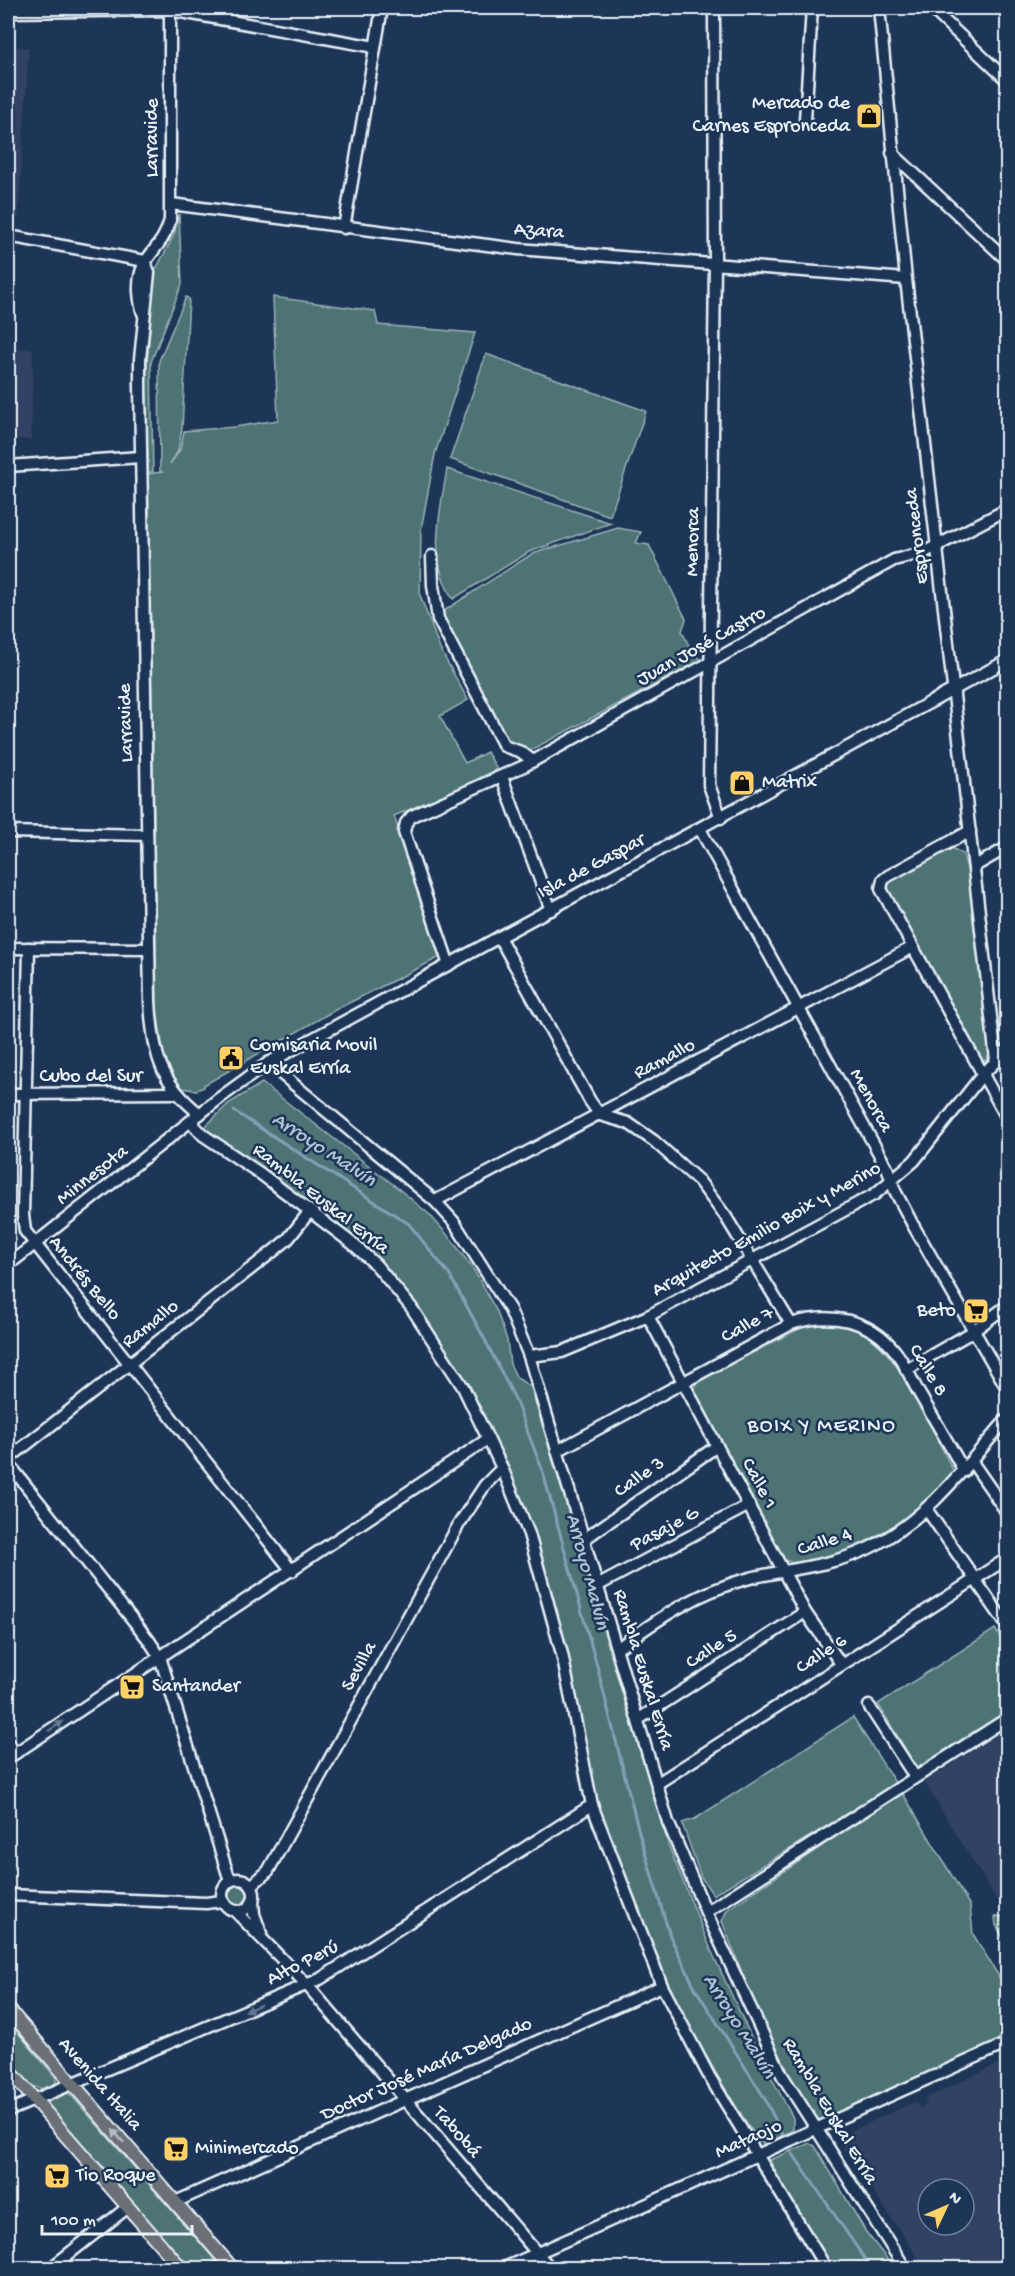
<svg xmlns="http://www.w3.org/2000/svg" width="1015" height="2276" font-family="'Gochi Hand',sans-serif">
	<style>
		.built { fill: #304265; fill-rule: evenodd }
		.green { fill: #4e7374; stroke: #9bb2b6; stroke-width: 1.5 }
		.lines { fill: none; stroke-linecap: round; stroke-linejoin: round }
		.stream { stroke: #869fb7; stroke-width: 3 }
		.minor-casing { stroke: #e8f1f8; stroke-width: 15 }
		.major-casing { stroke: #e8f1f8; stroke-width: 16 }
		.minor { stroke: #1d3557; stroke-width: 10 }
		.major { stroke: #6b7074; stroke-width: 12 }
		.oneway { fill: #64778f }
		.oneway2 { fill: #b6bdc3 }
		.labels { text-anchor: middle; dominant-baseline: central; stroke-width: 5; stroke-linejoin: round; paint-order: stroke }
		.poi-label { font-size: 20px; fill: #e8f1f8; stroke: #1d3557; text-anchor: start }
		.street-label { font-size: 20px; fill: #e8f1f8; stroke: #1d3557 }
		.water-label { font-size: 21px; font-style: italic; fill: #afc1d2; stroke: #1d3557 }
		.neighbourhood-label { font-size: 21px; letter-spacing: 1.5px; fill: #e8f1f8; stroke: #1d3557 }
	</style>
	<rect width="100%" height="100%" fill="#1d3557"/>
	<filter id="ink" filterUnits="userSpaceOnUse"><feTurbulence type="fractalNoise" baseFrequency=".0167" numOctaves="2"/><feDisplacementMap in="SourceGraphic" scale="12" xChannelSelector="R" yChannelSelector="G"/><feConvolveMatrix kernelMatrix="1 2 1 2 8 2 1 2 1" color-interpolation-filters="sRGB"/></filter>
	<g filter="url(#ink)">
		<g class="built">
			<path d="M8,47L29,48L18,218L8,216Z"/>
			<path d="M8,349H33L31,440L8,439Z"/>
			<path d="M1007,1728V1893L997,1900L924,1782Z"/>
			<path d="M1007,2060V2268H925L844,2148L850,2131L915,2102L921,2108L927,2103L924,2099ZM928,2189H964V2225H928Z"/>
		</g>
		<g class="green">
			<path d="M179,214L182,284L151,362L153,472H148L146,378L154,273L174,235Z"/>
			<path d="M186,297L189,299L182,428L178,451L170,464L180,450L184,431L235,427L278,420L273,297L375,311L378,325L475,333L435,454L421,530L420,595L440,649L468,700L440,716L465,763L487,752L497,769L459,789L394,816L440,957L335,1010L204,1085V1087L197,1090L180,1088L170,1072L164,1055L157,1010L148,474L162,472L160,471L159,361Z"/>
			<path d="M486,354L646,411L610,516L450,459Z"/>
			<path d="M447,469L611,523L529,552L453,599C427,559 440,512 447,469Z"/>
			<path d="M618,528L641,532L636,543L649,545L686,619L682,631L692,652L702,660L527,752L505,740L442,612L532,554Z"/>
			<path d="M950,847L963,854L968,872L989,1055L984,1062H980L886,889L891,879Z"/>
			<path d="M262,1083L394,1185L429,1214L452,1240L475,1272L497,1312L507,1340L510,1364L517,1378L531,1387L669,1847L711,1950L760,2056L793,2118V2130L765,2145L758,2140C687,2034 632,1919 595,1796C584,1756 581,1714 571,1673C539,1537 494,1406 407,1293C354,1225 272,1181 204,1128L228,1104Z"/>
			<path d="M809,1324C827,1324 846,1324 863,1333C901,1353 932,1432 953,1470C939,1506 822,1578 785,1560L695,1391L696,1381Z"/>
			<path d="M995,1629L1007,1648V1711L917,1768L878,1704Z"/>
			<path d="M853,1717L896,1784L713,1895L701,1877L682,1823L695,1819Z"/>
			<path d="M902,1792L970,1906L973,1934L1007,1990V2034L979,2051L821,2120L811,2116L767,2037L722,1921L727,1910Z"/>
			<circle cx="238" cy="1894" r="12"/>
			<path d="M1007,1916H1008L1007,1946L996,1925L995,1917Z"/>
			<path d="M8,2021L56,2078V2084C33,2098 22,2076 8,2059Z"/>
			<path d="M67,2093L71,2095L222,2268H187L48,2106L50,2100Z"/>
			<path d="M810,2143L815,2146L866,2232L894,2268H831L803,2228L770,2160Z"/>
		</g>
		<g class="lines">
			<g class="stream">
				<path d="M234,1111L409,1224L449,1274L483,1336L514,1397L542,1469L597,1666L640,1836L670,1936L695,1988L764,2097L782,2134"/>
				<path d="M791,2151L871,2268"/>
			</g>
			<g class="minor-casing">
				<g id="minor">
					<path d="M714,8L715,263L709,785L721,818"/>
					<path d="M879,8L906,279L996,1060"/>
					<path d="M931,8L1008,81"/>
					<path d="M8,12L170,10L375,47"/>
					<path d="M805,120L812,8"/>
					<path d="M892,153L1008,261"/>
					<path d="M171,204L518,249L906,279"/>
					<path d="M344,228L382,8"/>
					<path d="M8,236L145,261"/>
					<path d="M145,261L149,273L140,359V387L150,1002C153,1052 159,1082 200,1114"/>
					<path d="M144,315C140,308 140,301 139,292C137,254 162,253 170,220V8"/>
					<path d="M8,466L141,457"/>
					<path d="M432,556L433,585L438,619L504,746L521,752L533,761"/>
					<path d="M502,777L551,910"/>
					<path d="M700,829L888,1170L895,1191L913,1225L1008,1390"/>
					<path d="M970,831L888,876L883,880L881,889L1008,1120"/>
					<path d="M8,832L147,835"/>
					<path d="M975,866L1008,847"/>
					<path d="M499,937L590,1101L600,1115L628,1123L654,1141L699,1181L726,1217L791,1324"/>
					<path d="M8,948L148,949"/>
					<path d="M29,948L23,1215L25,1231L292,1571"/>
					<path d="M449,965L404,832L406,823L412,816L526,765L894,560L925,552L1008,509"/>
					<path d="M268,1063L435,1201L454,1222L510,1310L529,1356L668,1822L706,1912L782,2075L905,2268"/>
					<path d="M8,1094L175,1093"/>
					<path d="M191,1122L203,1135L261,1174L353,1244L376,1265L411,1307L463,1387L502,1468L529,1534L562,1654L592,1805L662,1986L709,2076L826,2268"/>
					<path d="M435,1201L911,948"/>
					<path d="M8,1265L221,1097L268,1063L1008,660"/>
					<path d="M648,1316L805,1612L841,1664"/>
					<path d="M529,1356L562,1352L648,1316L875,1194L914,1161L983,1074L1008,1049"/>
					<path d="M906,1370L972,1332L1008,1305"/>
					<path d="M557,1451L791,1324C829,1312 869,1318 895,1351C905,1363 912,1381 920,1395C935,1420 950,1446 964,1471"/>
					<path d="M8,1459L276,1249L288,1239L310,1211"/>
					<path d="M972,1462L1008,1514"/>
					<path d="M8,1463L148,1639L160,1657L230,1881"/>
					<path d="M997,1499L1008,1491"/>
					<path d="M927,1510L1008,1627"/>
					<path d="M583,1540L717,1446"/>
					<path d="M597,1586L749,1505"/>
					<path d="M618,1648C659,1618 699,1591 750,1578C793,1568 837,1566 877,1544C933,1513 966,1465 1008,1418"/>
					<path d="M869,1706L915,1777"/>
					<path d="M639,1719L805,1612"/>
					<path d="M8,1743L16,1753"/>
					<path d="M8,1758L488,1439"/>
					<path d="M658,1783L1008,1558"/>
					<circle cx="238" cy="1895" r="16"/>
					<path d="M251,1886L268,1871L459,1524L485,1485L502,1468"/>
					<path d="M8,1895L206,1903L222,1901"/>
					<path d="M253,1901L254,1914L261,1933"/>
					<path d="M236,1912L307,1985L550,2268"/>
					<path d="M706,1912L1008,1718"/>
					<path d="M8,2111L320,1979L592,1805"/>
					<path d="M175,2202L662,1986"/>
					<path d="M51,2268L128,2207"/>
					<path d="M504,2268L1008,2043"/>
				</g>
			</g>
			<g class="major-casing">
				<g id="major">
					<path d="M8,2009L232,2268"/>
					<path d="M8,2069L181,2268"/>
				</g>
			</g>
			<use href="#minor" class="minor"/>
			<use href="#major" class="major"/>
		</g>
		<defs><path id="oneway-solid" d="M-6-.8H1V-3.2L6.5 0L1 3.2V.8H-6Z" transform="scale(1.5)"/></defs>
		<g class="oneway">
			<use href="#oneway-solid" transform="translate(56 1726) rotate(-34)"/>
			<use href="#oneway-solid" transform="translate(253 2008) rotate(157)"/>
		</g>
		<use class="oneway2" href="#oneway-solid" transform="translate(118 2136) rotate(-131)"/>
	</g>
	<defs>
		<g id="shop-square" transform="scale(1.35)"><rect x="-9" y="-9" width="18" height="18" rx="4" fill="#ffd166" stroke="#1d3557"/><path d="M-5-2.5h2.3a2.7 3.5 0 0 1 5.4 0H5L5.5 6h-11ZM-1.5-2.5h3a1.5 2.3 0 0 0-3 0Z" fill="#111"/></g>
		<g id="civic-square" transform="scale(1.35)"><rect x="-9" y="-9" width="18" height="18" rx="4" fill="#ffd166" stroke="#1d3557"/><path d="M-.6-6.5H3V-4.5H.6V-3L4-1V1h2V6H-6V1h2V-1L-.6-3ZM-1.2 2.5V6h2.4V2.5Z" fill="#111"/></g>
		<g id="supermarket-square" transform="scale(1.35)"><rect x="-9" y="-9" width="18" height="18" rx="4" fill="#ffd166" stroke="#1d3557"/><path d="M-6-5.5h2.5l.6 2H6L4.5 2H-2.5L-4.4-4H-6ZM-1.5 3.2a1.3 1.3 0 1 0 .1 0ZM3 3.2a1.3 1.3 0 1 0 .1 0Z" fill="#111"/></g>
	</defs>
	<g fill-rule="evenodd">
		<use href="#shop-square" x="869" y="116"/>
		<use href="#shop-square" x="742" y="783"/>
		<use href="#civic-square" x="231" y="1058"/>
		<use href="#supermarket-square" x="976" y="1311"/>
		<use href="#supermarket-square" x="132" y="1687"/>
		<use href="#supermarket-square" x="176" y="2149"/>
		<use href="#supermarket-square" x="57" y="2176"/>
	</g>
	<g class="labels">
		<g class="poi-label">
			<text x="850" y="104" text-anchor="end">Mercado de<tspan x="850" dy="23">Carnes Espronceda</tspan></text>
			<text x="762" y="783">Matrix</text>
			<text x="250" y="1046">Comisaria Movil<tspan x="250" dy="23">Euskal Erría</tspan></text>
			<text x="956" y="1311" text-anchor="end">Beto</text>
			<text x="152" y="1687">Santander</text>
			<text x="195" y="2149">Minimercado</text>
			<text x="76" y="2176">Tio Roque</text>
		</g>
		<g class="street-label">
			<text transform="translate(153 138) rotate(-90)">Larravide</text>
			<text transform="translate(539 232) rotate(4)">Azara</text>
			<text transform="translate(918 536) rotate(-97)">Espronceda</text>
			<text transform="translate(694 542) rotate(-89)">Menorca</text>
			<text transform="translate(702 647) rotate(-29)">Juan José Castro</text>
			<text transform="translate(127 723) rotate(-92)">Larravide</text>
			<text transform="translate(592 867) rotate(-28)">Isla de Gaspar</text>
			<text transform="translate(665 1060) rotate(-28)">Ramallo</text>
			<text x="91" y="1077">Cubo del Sur</text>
			<text transform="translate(870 1101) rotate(61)">Menorca</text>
			<text transform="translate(93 1176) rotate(-38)">Minnesota</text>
			<text transform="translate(320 1200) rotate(38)">Rambla Euskal Erría</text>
			<text transform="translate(767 1230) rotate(-29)">Arquitecto Emilio Boix y Merino</text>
			<text transform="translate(84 1279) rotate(51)">Andrés Bello</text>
			<text transform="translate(151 1325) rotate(-38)">Ramallo</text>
			<text transform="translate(748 1326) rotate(-28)">Calle 7</text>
			<text transform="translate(927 1371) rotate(59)">Calle 8</text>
			<text transform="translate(640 1478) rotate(-35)">Calle 3</text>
			<text transform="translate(758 1484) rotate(62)">Calle 1</text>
			<text transform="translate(665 1530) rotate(-28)">Pasaje G</text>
			<text transform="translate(825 1543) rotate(-17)">Calle 4</text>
			<text transform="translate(712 1650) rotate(-33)">Calle 5</text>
			<text transform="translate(822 1655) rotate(-33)">Calle 6</text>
			<text transform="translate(360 1667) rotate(-61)">Sevilla</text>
			<text transform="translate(642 1670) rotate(73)">Rambla Euskal Erría</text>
			<text transform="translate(303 1964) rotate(-27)">Alto Perú</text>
			<text transform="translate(427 2070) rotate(-24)">Doctor José María Delgado</text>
			<text transform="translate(99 2085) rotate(49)">Avenida Italia</text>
			<text transform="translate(829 2112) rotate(59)">Rambla Euskal Erría</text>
			<text transform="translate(456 2133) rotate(49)">Tabobá</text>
			<text transform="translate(749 2140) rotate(-24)">Mataojo</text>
		</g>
		<g class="water-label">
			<text transform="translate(323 1151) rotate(33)">Arroyo Malvín</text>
			<text transform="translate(586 1572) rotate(75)">Arroyo Malvín</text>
			<text transform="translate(738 2027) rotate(58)">Arroyo Malvín</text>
		</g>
		<g class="neighbourhood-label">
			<text x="822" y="1427">BOIX Y MERINO</text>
		</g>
	</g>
	<rect width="1015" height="2276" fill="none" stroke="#1d3557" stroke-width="30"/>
	<rect x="15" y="15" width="985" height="2246" fill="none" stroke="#e8f1f8" stroke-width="2" filter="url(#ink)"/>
	<g transform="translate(946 2207) rotate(46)"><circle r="28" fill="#1d3557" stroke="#6e8097" stroke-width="1.5"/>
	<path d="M0-4.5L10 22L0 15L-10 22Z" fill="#ffd166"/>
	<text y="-9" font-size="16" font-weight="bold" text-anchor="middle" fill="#e8f1f8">N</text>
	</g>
	<path d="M42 2225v9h150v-9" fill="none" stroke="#e8f1f8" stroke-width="3"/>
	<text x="51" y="2225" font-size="18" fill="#e8f1f8" stroke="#1d3557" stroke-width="4.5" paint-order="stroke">100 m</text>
</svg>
